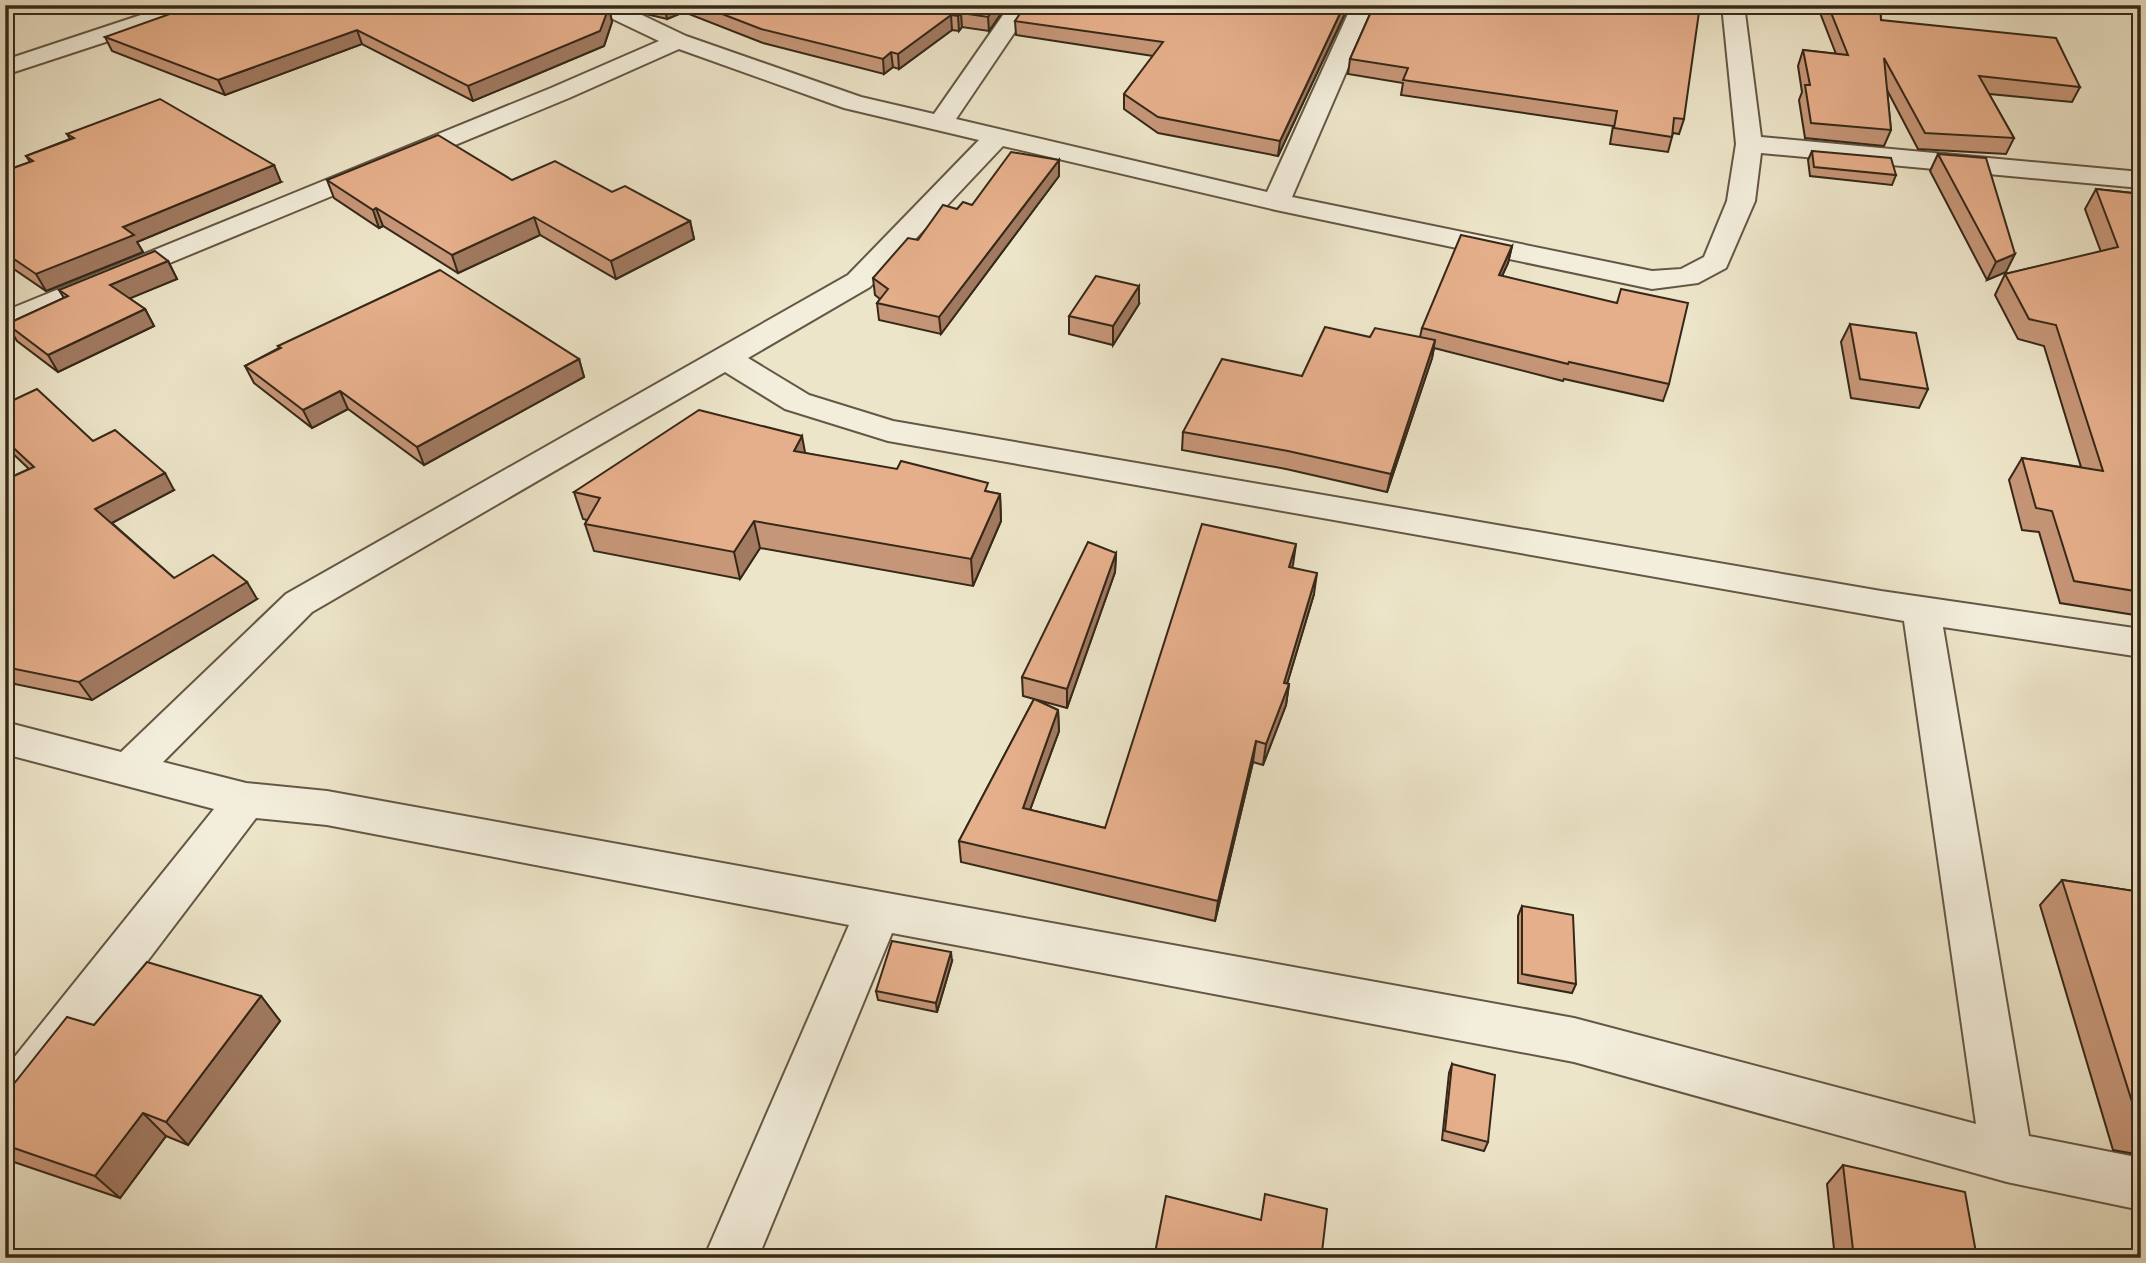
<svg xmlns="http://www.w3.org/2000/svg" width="2146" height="1263" font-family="'Old Standard TT',serif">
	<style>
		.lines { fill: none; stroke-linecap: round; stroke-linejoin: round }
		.minor-casing { stroke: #645745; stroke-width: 4 }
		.minor { fill: #f3eedc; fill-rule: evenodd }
		.wall { fill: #c69678; stroke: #362819; stroke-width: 2 }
		.shaded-wall { fill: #a17a61; stroke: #362819; stroke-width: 2 }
		.building { fill: #e6af8b; stroke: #362819; stroke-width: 2 }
	</style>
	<rect width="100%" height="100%" fill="#ede5c9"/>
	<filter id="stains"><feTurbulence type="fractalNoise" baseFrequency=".00286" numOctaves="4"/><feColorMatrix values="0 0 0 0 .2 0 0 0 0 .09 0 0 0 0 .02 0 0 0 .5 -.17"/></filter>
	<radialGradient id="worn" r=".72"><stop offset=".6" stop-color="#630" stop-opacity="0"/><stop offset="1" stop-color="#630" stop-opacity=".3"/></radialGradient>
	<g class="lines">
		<g class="minor-casing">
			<g id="minor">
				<path d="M171,5H206L203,10L5,75V60Z"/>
				<path d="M591,5H621L686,36L861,97L934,114L1010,5H1033L956,119L1267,192L1352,5H1375L1292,197L1652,271L1681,269L1704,257L1727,201L1736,144L1722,5H1744L1761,137L2141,172V188L1761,153L1755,201L1726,268L1698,283L1652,289L1276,210L1003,146L870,287L748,358L809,395L893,421L1881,591L2141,629V657L1943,627L2029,1136L2141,1158V1210L2007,1182L1574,1062L892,933L758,1258H704L849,925L327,825L256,818L23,1125L5,1132V1069L214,809L5,754V722L121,752L286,594L848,275L979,140L844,108L679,49L569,98L5,331V311L551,88L659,41L594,10ZM725,372L785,409L888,441L1904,621L1976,1124L1574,1018L327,791L246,783L163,762L312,612Z"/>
			</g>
		</g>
		<use href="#minor" class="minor"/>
	</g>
	<g class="wall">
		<path d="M628,5H1007L989,31L962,27L959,31L952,30L899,69L893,67L884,74L763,43L684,12L667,19L646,14Z"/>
		<path d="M1349,5L1278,156L1158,133L1124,109V94L1153,56L1016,35L1015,21Z"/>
		<path d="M1374,5L1684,119L1679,134L1673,133L1668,152L1610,144L1613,126L1401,95L1403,83L1348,74L1350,59Z"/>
		<path d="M1817,5H1880L1881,20L2080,87L2072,102L1989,94L2014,138L2006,154L1918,149L1887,90L1891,130L1884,146L1805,138L1799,100L1802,92L1798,66L1803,50L1836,54Z"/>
		<path d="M609,7L612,22L604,46L473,101L362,44L225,95L112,51L105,37Z"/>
		<path d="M67,134L281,182L137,242L143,252L46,291L5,263V171L30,162L26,156L70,139Z"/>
		<path d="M1812,151L1896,175L1892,185L1810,176L1808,160Z"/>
		<path d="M1938,154L2006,272L1987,280L1930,171Z"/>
		<path d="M1059,160V176L941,334L879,320L877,303L880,299L875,295L873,278L918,240L957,209L972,205Z"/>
		<path d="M327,180H512L612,192L690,221L694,239L616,279L540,235L458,273L383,226L379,228L334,198Z"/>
		<path d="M2096,189L2141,194V616L2060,603L2039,532L2022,530L2009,480L2022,458L2081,467L2044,346L2018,339L1995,295L2005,274L2101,252L2085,209Z"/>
		<path d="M1512,246L1508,263L1502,276L1669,384L1663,401L1564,379L1563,381L1434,348L1432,358L1387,492L1286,469L1182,450L1183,432L1302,376L1370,337H1420L1422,328Z"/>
		<path d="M168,261L177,279L129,298L145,309L154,326L58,372L17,341L7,324L64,298L59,290Z"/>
		<path d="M1139,304L1113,345L1069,334V316Z"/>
		<path d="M1850,324L1928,389L1919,408L1851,398L1841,342Z"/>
		<path d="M278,346L579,359L584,377L424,465L348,409L312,428L254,383L245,366L279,348Z"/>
		<path d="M5,404L93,441L174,490L112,523L174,578L257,599L92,700L15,684L8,687L5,685V480L29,469L5,446Z"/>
		<path d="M805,453L1000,494L1001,521L973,586L760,548L740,579L594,551L585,524L587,520L583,519L574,492Z"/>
		<path d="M1116,553L1115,572L1067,708L1034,699L1058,710L1059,731L1030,810L1105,828L1292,567L1314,594L1287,684H1289L1286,705L1263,765L1253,762L1215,921L961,862L959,841L1034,699L1023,696L1022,677Z"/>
		<path d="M2062,880L2141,892V1155L2113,1150L2040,905Z"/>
		<path d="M1522,906L1576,984L1572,993L1518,983V916Z"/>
		<path d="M952,961L937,1012L878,1000L876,991Z"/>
		<path d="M261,996L280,1021L188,1145L166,1136L120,1198L5,1159V1095L94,1025Z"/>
		<path d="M1452,1064L1488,1142L1484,1151L1442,1140L1449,1073Z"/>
		<path d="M1843,1165L1977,1258H1835L1827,1184Z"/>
	</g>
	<g class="shaded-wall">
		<path d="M664,5H682L684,12L667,19Z"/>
		<path d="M996,5H1007L989,31L988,17Z"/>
		<path d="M1344,5H1349L1278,156L1280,141Z"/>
		<path d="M609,7L612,22L604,46L473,101L468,86Z"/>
		<path d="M961,13L962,27L959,31L958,16Z"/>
		<path d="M951,15L952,30L899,69L898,54Z"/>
		<path d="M357,30L362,44L225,95L218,80Z"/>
		<path d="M891,52L893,67L884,74L883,59Z"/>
		<path d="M1059,160V176L941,334L939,317Z"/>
		<path d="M274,165L281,182L137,242L143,252L46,291L36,274L123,227Z"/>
		<path d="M376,208L383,226L379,228L373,210Z"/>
		<path d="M534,217L540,235L458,273L452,255Z"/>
		<path d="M690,221L694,239L616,279L611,261Z"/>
		<path d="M1512,246L1508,263L1495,291L1499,275Z"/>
		<path d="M2015,254L2006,272L1987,280L1996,262Z"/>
		<path d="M168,261L177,279L119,303L110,285Z"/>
		<path d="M1139,286V304L1113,345V326Z"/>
		<path d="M145,309L154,326L58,372L48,355Z"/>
		<path d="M1435,340L1432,358L1387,492L1391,474Z"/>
		<path d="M579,359L584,377L424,465L417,447Z"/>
		<path d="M340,391L348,409L312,428L303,410Z"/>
		<path d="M802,436L807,463L794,451Z"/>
		<path d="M165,473L174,490L106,526L95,509Z"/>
		<path d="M1000,494L1001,521L973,586L971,559Z"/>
		<path d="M754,521L760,548L740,579L734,552Z"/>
		<path d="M1296,544L1293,565L1286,588L1289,567Z"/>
		<path d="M1116,553L1115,572L1067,708V689Z"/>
		<path d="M1317,573L1314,594L1281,704L1284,683Z"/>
		<path d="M247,582L257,599L92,700L79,682Z"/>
		<path d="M5,671L15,684L8,687L5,683Z"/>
		<path d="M1289,684L1286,705L1263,765L1266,744Z"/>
		<path d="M1058,710L1059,731L1023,829V808Z"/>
		<path d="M1256,741L1253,762L1215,921L1218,901Z"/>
		<path d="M951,952L952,961L937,1012L936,1003Z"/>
		<path d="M261,996L280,1021L188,1145L166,1122Z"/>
		<path d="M143,1113L166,1136L120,1198L95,1176Z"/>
	</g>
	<g class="building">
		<path d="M195,5H605L609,7L600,31L468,86L357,30L218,80L105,37Z"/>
		<path d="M699,5H996L988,17L961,13L958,16L951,15L898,54L891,52L883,59L761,29Z"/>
		<path d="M1026,5H1344L1280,141L1158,117L1124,94L1163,42L1015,21Z"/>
		<path d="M1374,5H1700L1684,119L1674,118L1672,137L1614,128L1617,111L1403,80L1408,68L1350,59Z"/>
		<path d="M1828,5H1880L1881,20L2056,38L2080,87L1979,76L2014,138L1925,133L1884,58L1891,130L1811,123L1805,85H1810L1803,50L1848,55Z"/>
		<path d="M160,99L274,165L123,227L134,235L36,274L5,253V171L33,161L26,156L74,138L67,134Z"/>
		<path d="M438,135L512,180L555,161L612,192L625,186L690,221L611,261L534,217L452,255L376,208L373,210L327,180Z"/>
		<path d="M1812,151L1891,158L1896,175L1814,167Z"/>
		<path d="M1011,152L1059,160L939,317L877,303L888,289L873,278L908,238L918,240L943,205L957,209L963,202L972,205Z"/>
		<path d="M1938,154L1986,158L2015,254L1996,262Z"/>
		<path d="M2096,189L2141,194V592L2074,581L2052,511L2036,508L2022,458L2103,471L2056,325L2029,319L2005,274L2118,247Z"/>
		<path d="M1461,235L1512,246L1499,275L1617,303L1621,289L1688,303L1669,384L1569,362L1568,364L1422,328Z"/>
		<path d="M155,251L168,261L110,285L145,309L48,355L7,324L68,296L59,290Z"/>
		<path d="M440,270L579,359L417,447L340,391L303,410L245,366L281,348L278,346Z"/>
		<path d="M1096,276L1139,286L1113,326L1069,316Z"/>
		<path d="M1850,324L1916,333L1928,389L1860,379Z"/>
		<path d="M1325,327L1370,337L1375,328L1435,340L1391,474L1288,451L1183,432L1222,359L1302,376Z"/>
		<path d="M37,389L93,441L115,430L165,473L95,509L174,578L213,555L247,582L79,682L5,667V480L34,467L5,440V404Z"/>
		<path d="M699,410L802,436L794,451L897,469L901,461L988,483L985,491L1000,494L971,559L754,521L734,552L585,524L600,498L574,492Z"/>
		<path d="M1202,524L1296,544L1289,567L1317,573L1284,683L1289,684L1266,744L1256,741L1218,901L959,841L1034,699L1058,710L1023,808L1105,828Z"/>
		<path d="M1088,542L1116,553L1067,689L1022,677Z"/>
		<path d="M2062,880L2141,892V1127H2140Z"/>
		<path d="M1522,906L1573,915L1576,984L1522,974Z"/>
		<path d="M892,941L951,952L936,1003L876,991Z"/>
		<path d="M147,962L261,996L166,1122L143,1113L95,1176L5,1145V1095L67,1017L94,1025Z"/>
		<path d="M1452,1064L1495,1075L1488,1142L1445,1131Z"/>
		<path d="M1843,1165L1965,1192L1977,1258H1854Z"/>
		<path d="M1265,1194L1327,1209L1322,1252L1346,1258H1154L1166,1196L1261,1220Z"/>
	</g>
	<rect width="2146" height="1263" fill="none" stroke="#ede5c9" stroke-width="28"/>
	<rect x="7" y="7" width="2132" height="1249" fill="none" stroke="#362819" stroke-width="3.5"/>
	<rect x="14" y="14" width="2118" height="1235" fill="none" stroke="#362819" stroke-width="2"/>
	<rect width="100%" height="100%" filter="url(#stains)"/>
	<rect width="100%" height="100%" fill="url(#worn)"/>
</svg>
